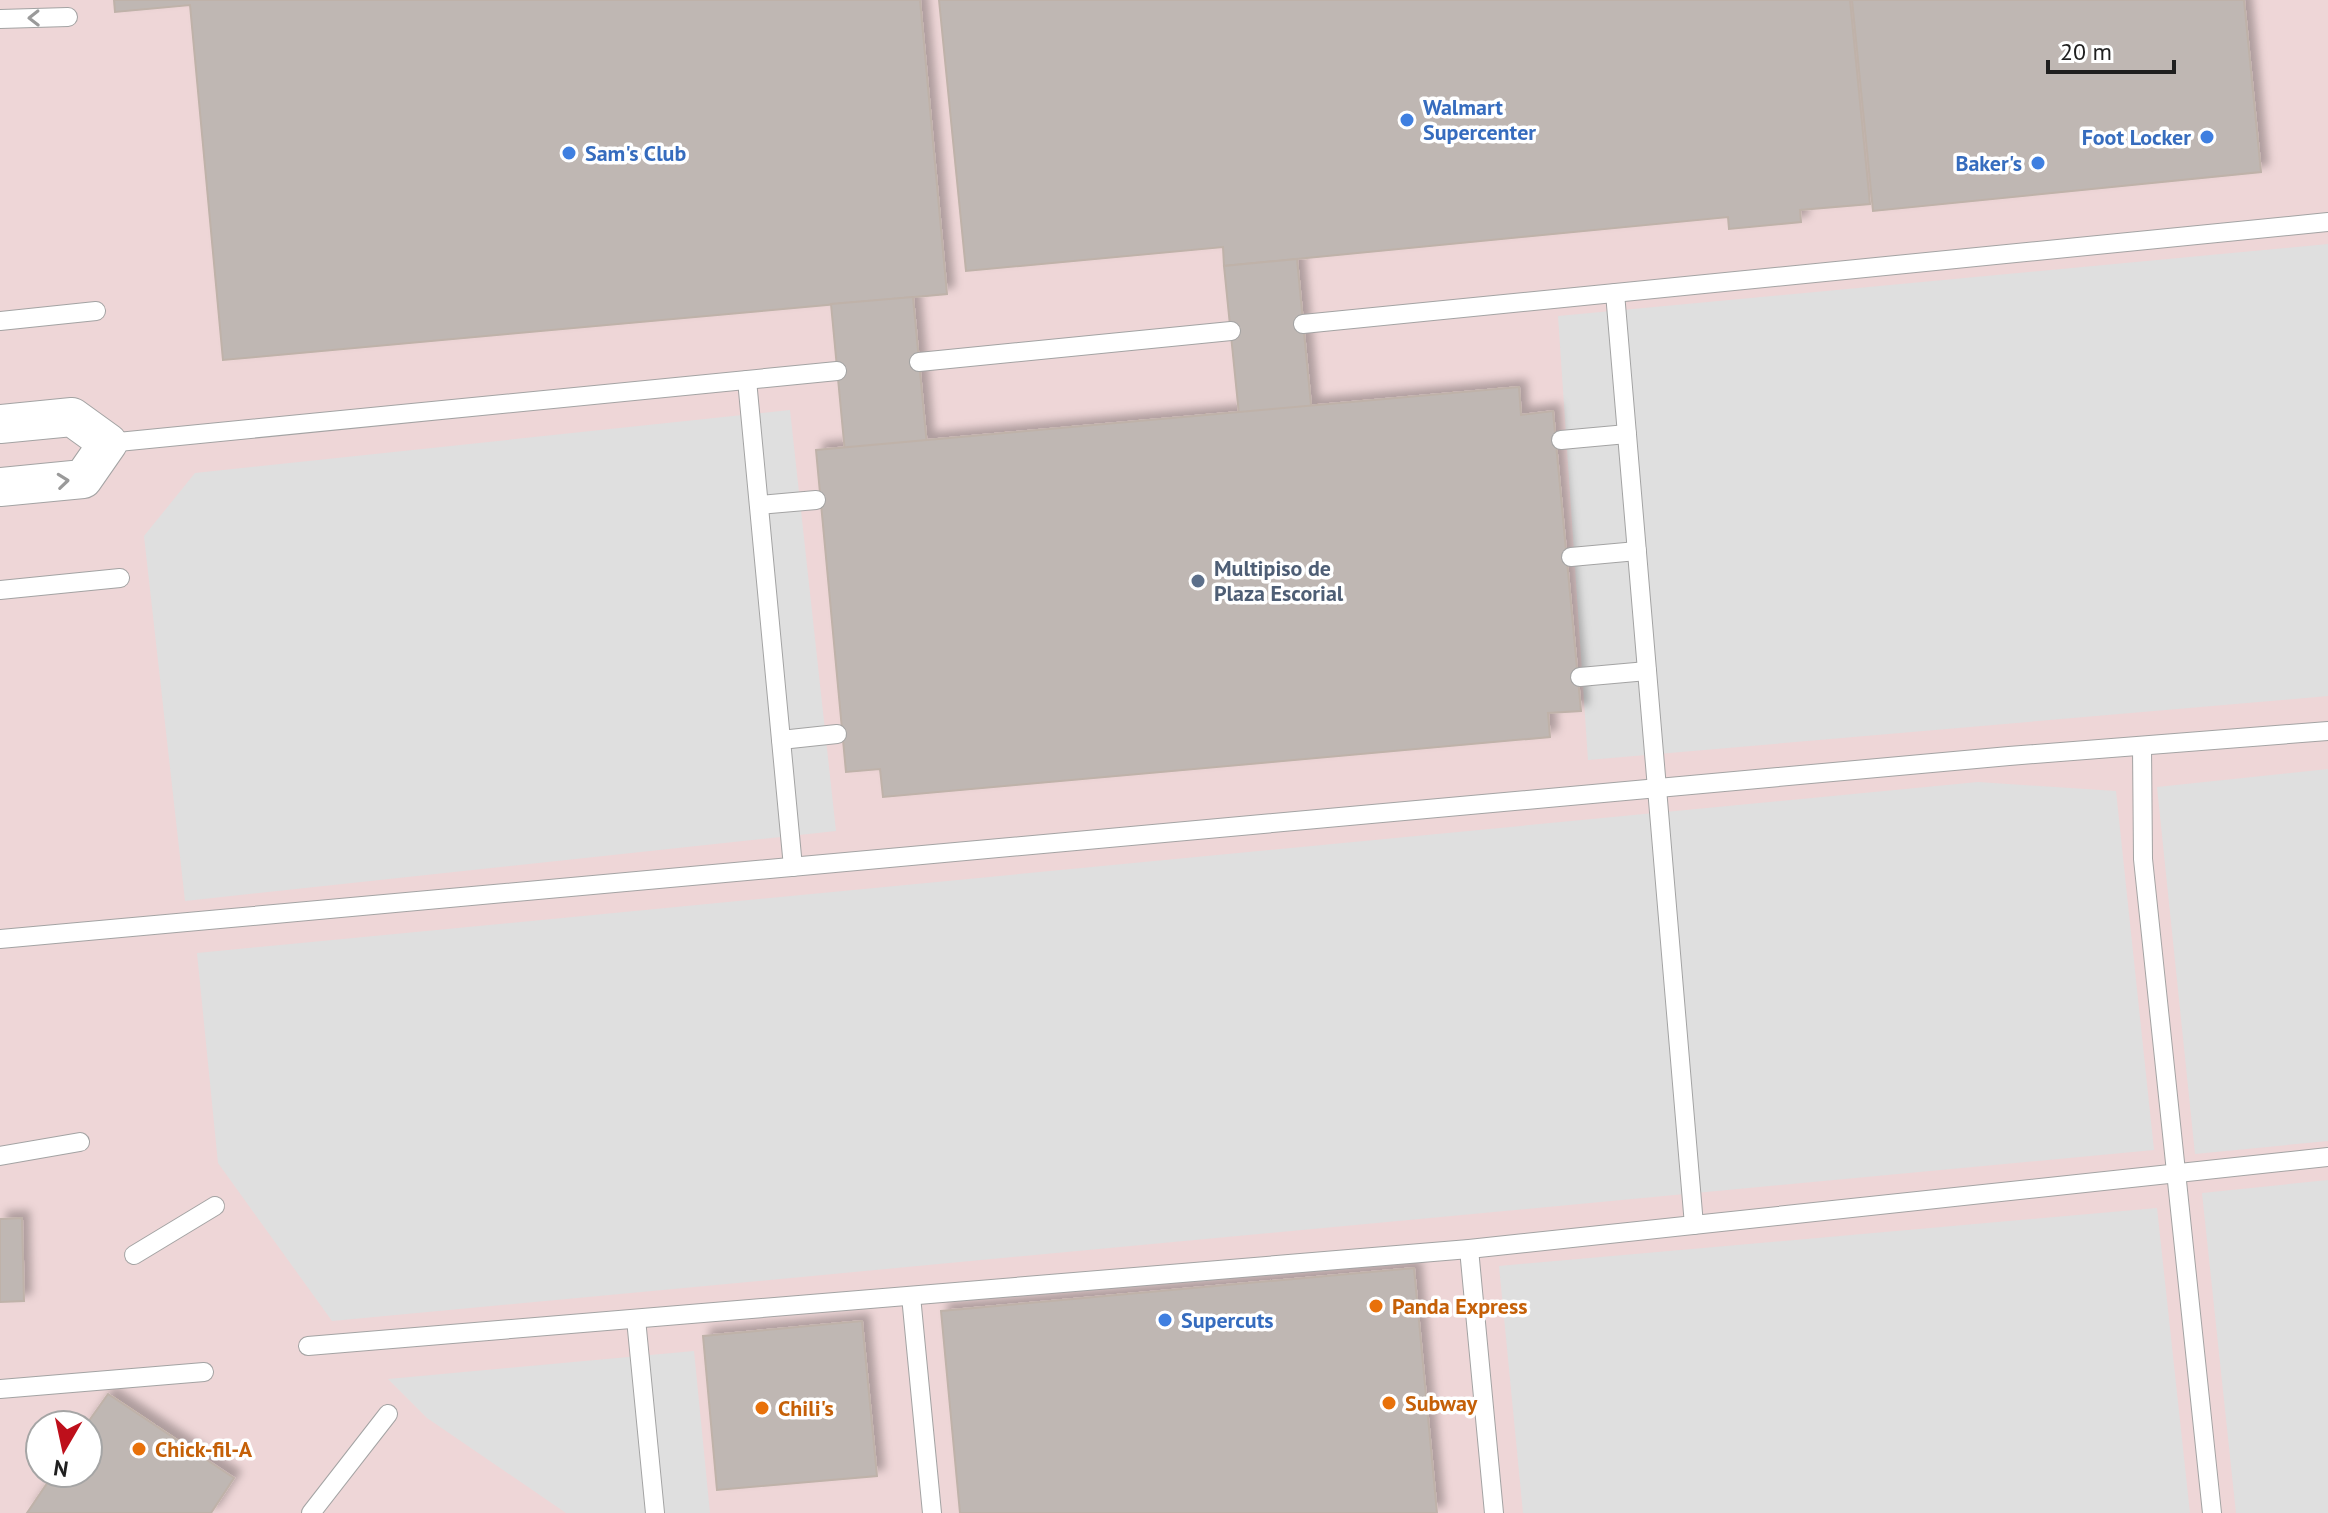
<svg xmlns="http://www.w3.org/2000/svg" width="2328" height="1513" font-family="'PT Sans',sans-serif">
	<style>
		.commercial { fill: #eed6d7; fill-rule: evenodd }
		.parking { fill: #dfdfdf }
		.building { fill: #bfb7b3; stroke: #bfb2a9; stroke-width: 2; filter: url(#shadow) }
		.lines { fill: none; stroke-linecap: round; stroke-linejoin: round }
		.lane-casing { stroke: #a3a3a3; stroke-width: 20 }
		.street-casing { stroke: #a3a3a3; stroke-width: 40 }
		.lane { stroke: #fff; stroke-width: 18 }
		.street { stroke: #fff; stroke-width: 38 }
		.oneway { stroke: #9a9a9a }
		.shop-dot { fill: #3f7fe0; stroke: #fff; stroke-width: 3 }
		.service-dot { fill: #5c6f8a; stroke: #fff; stroke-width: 3 }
		.food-dot { fill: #e8710a; stroke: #fff; stroke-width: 3 }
		.labels { text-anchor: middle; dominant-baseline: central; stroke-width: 7; stroke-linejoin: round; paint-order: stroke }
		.shop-label { font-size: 22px; font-weight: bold; fill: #366cbe; stroke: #fff; text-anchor: start }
		.service-label { font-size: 22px; font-weight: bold; fill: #4e5e75; stroke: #fff; text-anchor: start }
		.food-label { font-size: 22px; font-weight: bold; fill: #c56008; stroke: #fff; text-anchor: start }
	</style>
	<defs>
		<filter id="shadow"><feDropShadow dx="7" dy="-7" stdDeviation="4" flood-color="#0004"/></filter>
	</defs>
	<rect width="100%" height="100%" fill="#efebe6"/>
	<path class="commercial" d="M0,0H2328V1513H0ZM40,1425H88V1473H40Z"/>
	<g class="parking">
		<path d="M2328,244V696L1588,760L1558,316Z"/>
		<path d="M790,410L836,831L185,901L144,536L195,473Z"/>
		<path d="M2328,769V1141L2195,1154L2157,787Z"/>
		<path d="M1978,782L2116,791L2154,1150L332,1321L218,1163L197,953Z"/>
		<path d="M2328,1180V1513H2236L2202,1193Z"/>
		<path d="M2157,1208L2190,1513H1523L1499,1266Z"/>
		<path d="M694,1351L710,1513H566L427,1418L388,1379Z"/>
	</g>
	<g class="building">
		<path d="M114,0H920L947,294L223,360L190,5L115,12Z"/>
		<path d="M939,0H1850L1870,204L1800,210L1801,222L1729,229L1728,217L1224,266L1223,247L966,271Z"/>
		<path d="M1852,0H2244L2261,172L1873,211Z"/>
		<path d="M1297,259L1316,457L1244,464L1224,266Z"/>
		<path d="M913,297L932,499L850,506L831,304Z"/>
		<path d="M1519,387L1521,415L1553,411L1581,711L1548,713L1550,737L883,797L880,769L846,772L816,450Z"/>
		<path d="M22,1218L24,1301L0,1302V1219Z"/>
		<path d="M1414,1268L1437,1513H960L941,1311Z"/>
		<path d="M862,1321L877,1476L717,1490L703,1336Z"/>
		<path d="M108,1394L234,1478L211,1513H27L54,1473H88L86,1425Z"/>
	</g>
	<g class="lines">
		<g class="lane-casing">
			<g id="lane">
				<path d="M0,19L68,17"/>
				<path d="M1615,293L1694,1225"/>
				<path d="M0,321L96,311"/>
				<path d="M1303,324L2328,222"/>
				<path d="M919,362L1231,331"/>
				<path d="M747,380L793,867"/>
				<path d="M1561,440L1627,434"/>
				<path d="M108,443L837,371"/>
				<path d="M759,505L816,500"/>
				<path d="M1571,557L1637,551"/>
				<path d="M0,590L120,578"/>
				<path d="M1580,677L1647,671"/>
				<path d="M781,740L837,734"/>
				<path d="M2142,747L2143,859L2212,1513"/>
				<path d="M0,939L2009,756L2328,731"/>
				<path d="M0,1156L80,1142"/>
				<path d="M1469,1249L1494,1513"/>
				<path d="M134,1255L215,1206"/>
				<path d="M911,1296L932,1513"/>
				<path d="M636,1319L655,1513"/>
				<path d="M308,1346L1469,1249L2328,1157"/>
				<path d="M0,1389L204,1372"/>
				<path d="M311,1513L388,1414"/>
			</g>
		</g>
		<g class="street-casing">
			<path id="street" d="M0,424L72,417L108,443L83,479L0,487"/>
		</g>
		<use href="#lane" class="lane"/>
		<use href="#street" class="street"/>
	</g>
	<defs><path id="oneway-chevron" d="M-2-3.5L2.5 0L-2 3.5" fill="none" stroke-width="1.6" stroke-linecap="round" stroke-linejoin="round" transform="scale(2)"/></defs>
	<g class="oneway">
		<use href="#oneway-chevron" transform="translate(34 18) rotate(179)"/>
		<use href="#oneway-chevron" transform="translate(63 481) rotate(-6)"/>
	</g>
	<g class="shop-dot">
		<circle cx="1407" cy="120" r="8"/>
		<circle cx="2207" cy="137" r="8"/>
		<circle cx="569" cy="153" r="8"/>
		<circle cx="2038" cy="163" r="8"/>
		<circle cx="1165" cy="1320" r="8"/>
	</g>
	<circle class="service-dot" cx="1198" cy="581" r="8"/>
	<g class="food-dot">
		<circle cx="1376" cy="1306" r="8"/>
		<circle cx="1389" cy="1403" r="8"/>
		<circle cx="762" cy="1408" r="8"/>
		<circle cx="139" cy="1449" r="8"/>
	</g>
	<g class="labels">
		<g class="shop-label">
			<text x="1423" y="107">Walmart<tspan x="1423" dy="25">Supercenter</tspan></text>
			<text x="2191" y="137" text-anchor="end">Foot Locker</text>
			<text x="585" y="153">Sam's Club</text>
			<text x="2022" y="163" text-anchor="end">Baker's</text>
			<text x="1181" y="1320">Supercuts</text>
		</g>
		<g class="service-label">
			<text x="1214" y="568">Multipiso de<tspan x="1214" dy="25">Plaza Escorial</tspan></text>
		</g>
		<g class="food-label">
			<text x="1392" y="1306">Panda Express</text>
			<text x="1405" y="1403">Subway</text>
			<text x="778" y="1408">Chili's</text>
			<text x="155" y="1449">Chick-fil-A</text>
		</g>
	</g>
	<g transform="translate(64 1449) rotate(189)"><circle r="38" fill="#ffffff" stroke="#a5a5a5" stroke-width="2"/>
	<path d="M0-6L14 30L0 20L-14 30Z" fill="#be0f1b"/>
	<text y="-12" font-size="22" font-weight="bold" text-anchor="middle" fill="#1f1f1f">N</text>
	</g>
	<path d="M2048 60v12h126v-12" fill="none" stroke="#1f1f1f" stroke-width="4"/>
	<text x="2060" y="60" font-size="24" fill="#1f1f1f" stroke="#ffffff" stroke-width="6" paint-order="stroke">20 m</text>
</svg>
